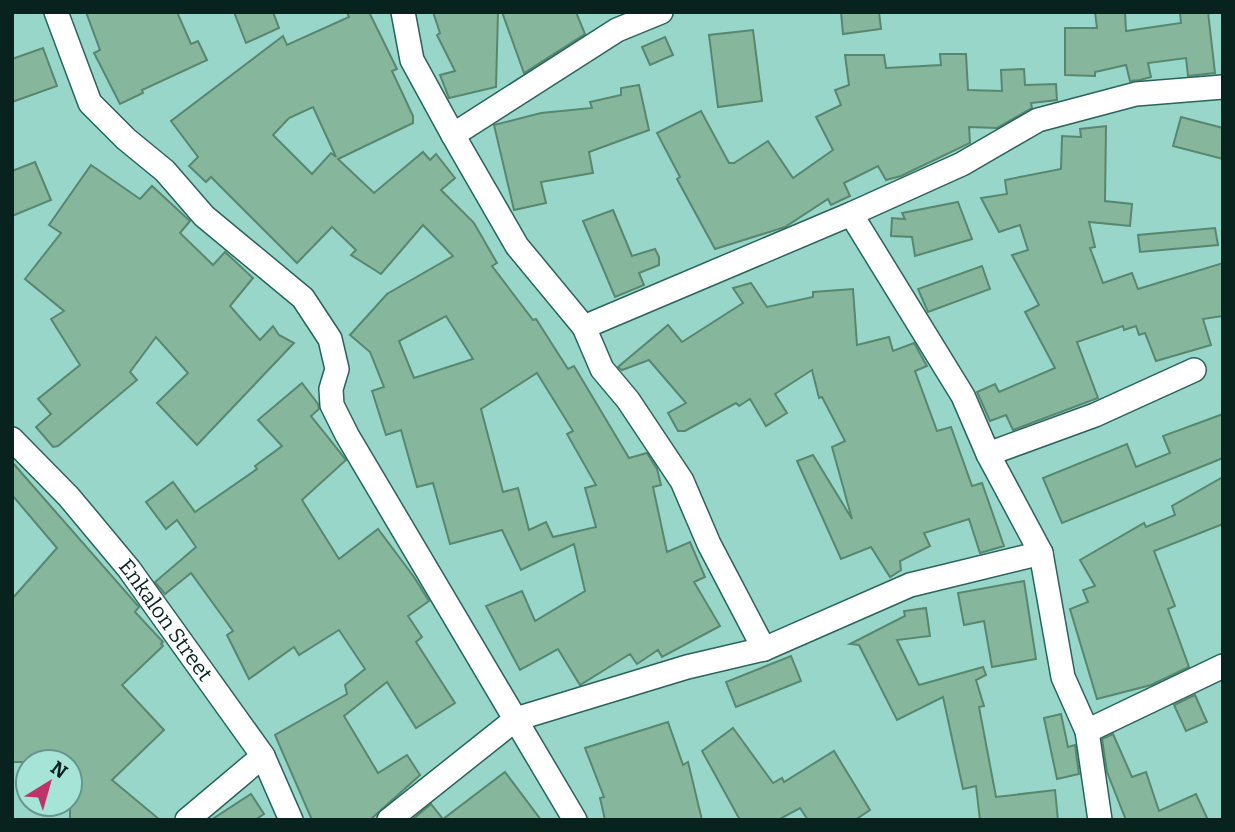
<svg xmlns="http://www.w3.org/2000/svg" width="1235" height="832" font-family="Bitter,serif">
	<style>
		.building { fill: #86b79d; stroke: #57876f; stroke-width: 2; fill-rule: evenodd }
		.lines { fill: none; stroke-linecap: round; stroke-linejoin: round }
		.minor-casing { stroke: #28645b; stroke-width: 26 }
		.minor { stroke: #fff; stroke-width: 23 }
		.labels { text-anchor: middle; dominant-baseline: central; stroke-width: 5; stroke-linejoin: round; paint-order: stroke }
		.street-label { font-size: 21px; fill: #08221e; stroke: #a6e4d7 }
	</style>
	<rect width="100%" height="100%" fill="#99d6ca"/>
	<g class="building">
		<path d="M86,12H177L191,44L198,41L207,60L142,90L143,93L120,104L94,53L100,50Z"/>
		<path d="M234,12H273L279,28L246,43Z"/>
		<path d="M347,12H369L397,69L392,71L413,116V123L338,159L374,193L423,152L430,160L436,154L455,178L441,190L474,223L497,263L492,266L533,320L536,319L568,369L574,366L629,458L647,453L657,469L661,485L653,487L667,552L690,542L705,577L694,582L720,626L662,657L658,650L637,664L630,654L580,685L558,649L520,670L486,606L522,591L535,621L585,591L574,544L521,570L502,530L450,544L433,483L417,487L401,430L386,435L372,391L384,387L370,352L350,335L387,294L453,256L423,225L381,274L351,255L356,250L332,227L297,263L211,177L206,182L189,166L198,157L171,121L283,36L287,45L349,17ZM313,107L336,157L331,153L312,174L273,135L289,118ZM446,316L473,359L414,378L399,341ZM537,373L573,431L567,434L596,485L585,488L596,527L553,537L546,522L529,530L518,488L503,492L481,409Z"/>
		<path d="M433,12H498L496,87L449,98L440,75L455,71L437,35L440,33Z"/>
		<path d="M502,12H576L585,34L524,73Z"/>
		<path d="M841,12H879L881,29L843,34Z"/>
		<path d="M1095,12H1125L1126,31L1181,23L1180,12H1208L1215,73L1188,76L1186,58L1148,63L1151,77L1140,80L1130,81L1126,65L1095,72V76L1065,75V28H1097Z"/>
		<path d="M753,30L762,101L718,107L709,35Z"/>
		<path d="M665,37L673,55L650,65L642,47Z"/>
		<path d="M43,48L57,86L12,102V59Z"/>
		<path d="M940,54H966L968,90L1002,91L1001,70L1024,69L1025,85L1056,84L1057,100L1031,103L1032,108L997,128L969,127L970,143L901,176L886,180L878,166L844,183L850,196L831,205L828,199L785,227L715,249L677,179L680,177L657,133L701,111L729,163H734L768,141L793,178L833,150L816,117L841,105L835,90L849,85L845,55H884L886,68L941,65Z"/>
		<path d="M639,85L649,130L589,152L593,173L541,182L546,203L514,210L494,125L541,113L592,108L590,102L621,95V88Z"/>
		<path d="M1181,117L1223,128V159L1173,146Z"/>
		<path d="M1106,126L1105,201L1132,204L1130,226L1089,222L1095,247L1090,248L1103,283L1132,273L1138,289L1223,263V316L1203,319L1211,345L1156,361L1145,333L1139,335L1136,326L1124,330L1123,326L1077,342L1098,398L1013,430L1006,415L990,421L977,392L995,384L999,392L1055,368L1025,312L1039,305L1012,255L1028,250L1020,225L999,232L981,198L1007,194L1005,180L1061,169L1062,136L1081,137L1080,129Z"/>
		<path d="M35,162L51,200L12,216V171Z"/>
		<path d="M91,165L140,199L152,186L190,221L180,233L213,265L225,252L253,278L230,306L260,340L273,326L279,335L294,343L197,445L157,403L188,373L156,337L130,372L137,380L58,446L53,447L36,427L51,414L38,399L80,365L51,319L64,311L25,279L61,233L49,225Z"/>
		<path d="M958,202L972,239L915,256L912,237L891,236L892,218L905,219L902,213Z"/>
		<path d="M613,210L632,256L655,249L659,257V265L639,273L644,285L615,297L583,221Z"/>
		<path d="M1215,228L1218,245L1140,252L1138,235Z"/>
		<path d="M982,266L990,289L928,312L918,289Z"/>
		<path d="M751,283L767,307L813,297V292L853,289L857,345L889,337L893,351L914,343L927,366L915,371L937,431L951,427L972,486L982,483L1004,546L980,553L969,519L924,533L930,546L900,561L901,570L890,577L871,547L841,559L797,461L813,455L852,519L832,447L845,441L822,397L819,398L812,370L775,394L787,413L766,426L750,399L739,406L736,403L685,431H678L668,413L686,403L649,360L622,370L618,367L668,325L682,342L743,303L733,288Z"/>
		<path d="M302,383L318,404L319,409L311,416L346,460L302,500L339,559L378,529L414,577L429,601L408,616L422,637L416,642L455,703L416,728L387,682L344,716L378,773L407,755L420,775L370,820H312L275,735L347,694L345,685L365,669L339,630L299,655L294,647L249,679L227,635L233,631L191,573L165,594L155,582L196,547L177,520L166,529L146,502L173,482L195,512L257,469L255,466L282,446L258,420Z"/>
		<path d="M1223,414V458L1062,523L1043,478L1127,444L1136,467L1170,453L1163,436Z"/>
		<path d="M12,462L139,607L135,612L163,642L161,644L163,646L122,685L164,730L112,780L160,820H70V762H12V599L57,548L12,495Z"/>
		<path d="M1223,477V524L1154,551L1175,606L1168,609L1189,667L1151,685L1097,699L1070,609L1088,602L1083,590L1095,586L1080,560L1144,523L1146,527L1175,515L1172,506Z"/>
		<path d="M1024,581L1036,659L992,667L984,621L964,625L958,593Z"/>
		<path d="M926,608L930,636L897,640L919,685L983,667L986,675L976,680L984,706L979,707L996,797L1055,790L1058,820H980L976,786L963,789L943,697L897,720L859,645L850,644L905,616L904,611Z"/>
		<path d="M791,656L801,681L736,707L726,682Z"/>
		<path d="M1195,695L1207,722L1186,731L1174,705Z"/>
		<path d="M1061,714L1068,747L1075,745L1079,774L1057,779L1044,718Z"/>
		<path d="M668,722L683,765L688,762L702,820H605L600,798L604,797L585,748Z"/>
		<path d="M733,728L773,783L782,778L784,782L834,751L870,810L855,820H808L800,808L778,820H740L702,751Z"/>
		<path d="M1113,734L1132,777L1146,772L1159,811L1196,794L1208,820H1126L1107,772L1102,739Z"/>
		<path d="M505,772L541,820H412L431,804L443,819Z"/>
		<path d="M251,794L264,814L255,820H211Z"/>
	</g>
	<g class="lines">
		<g class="minor-casing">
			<g id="minor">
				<path d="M56,12L90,103L126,139L165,171L204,216L303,298L330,339L337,369L331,389L332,405L347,435L575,820"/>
				<path d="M403,12L412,60L453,135L517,246L584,327L602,369L628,400L682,481L709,544L764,649"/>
				<path d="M453,135L617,30L661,12"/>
				<path d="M851,214L963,396L988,454L1041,553L1063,677L1087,731L1100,820"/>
				<path d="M584,327L851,214L962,164L1038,120L1136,94L1223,87"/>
				<path id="s1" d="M12,439L69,497L129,569L263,756L291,820"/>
				<path d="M988,454L1095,415L1194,370"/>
				<path d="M1087,731L1223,666"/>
				<path d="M187,820L263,756"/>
				<path d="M389,820L516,719L687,667L764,649L910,585L1041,553"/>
			</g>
		</g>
		<use href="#minor" class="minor"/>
	</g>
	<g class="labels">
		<g class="street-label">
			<text stroke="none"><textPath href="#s1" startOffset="238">Enkalon Street</textPath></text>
		</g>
	</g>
	<rect width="1235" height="832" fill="none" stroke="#08221e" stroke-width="28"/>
	<g transform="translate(49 783) rotate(37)"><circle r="33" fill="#a6e4d7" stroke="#67968d" stroke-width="2"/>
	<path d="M0-5L12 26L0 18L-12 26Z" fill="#be336a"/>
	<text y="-10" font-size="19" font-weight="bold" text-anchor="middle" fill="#08221e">N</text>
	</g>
</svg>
